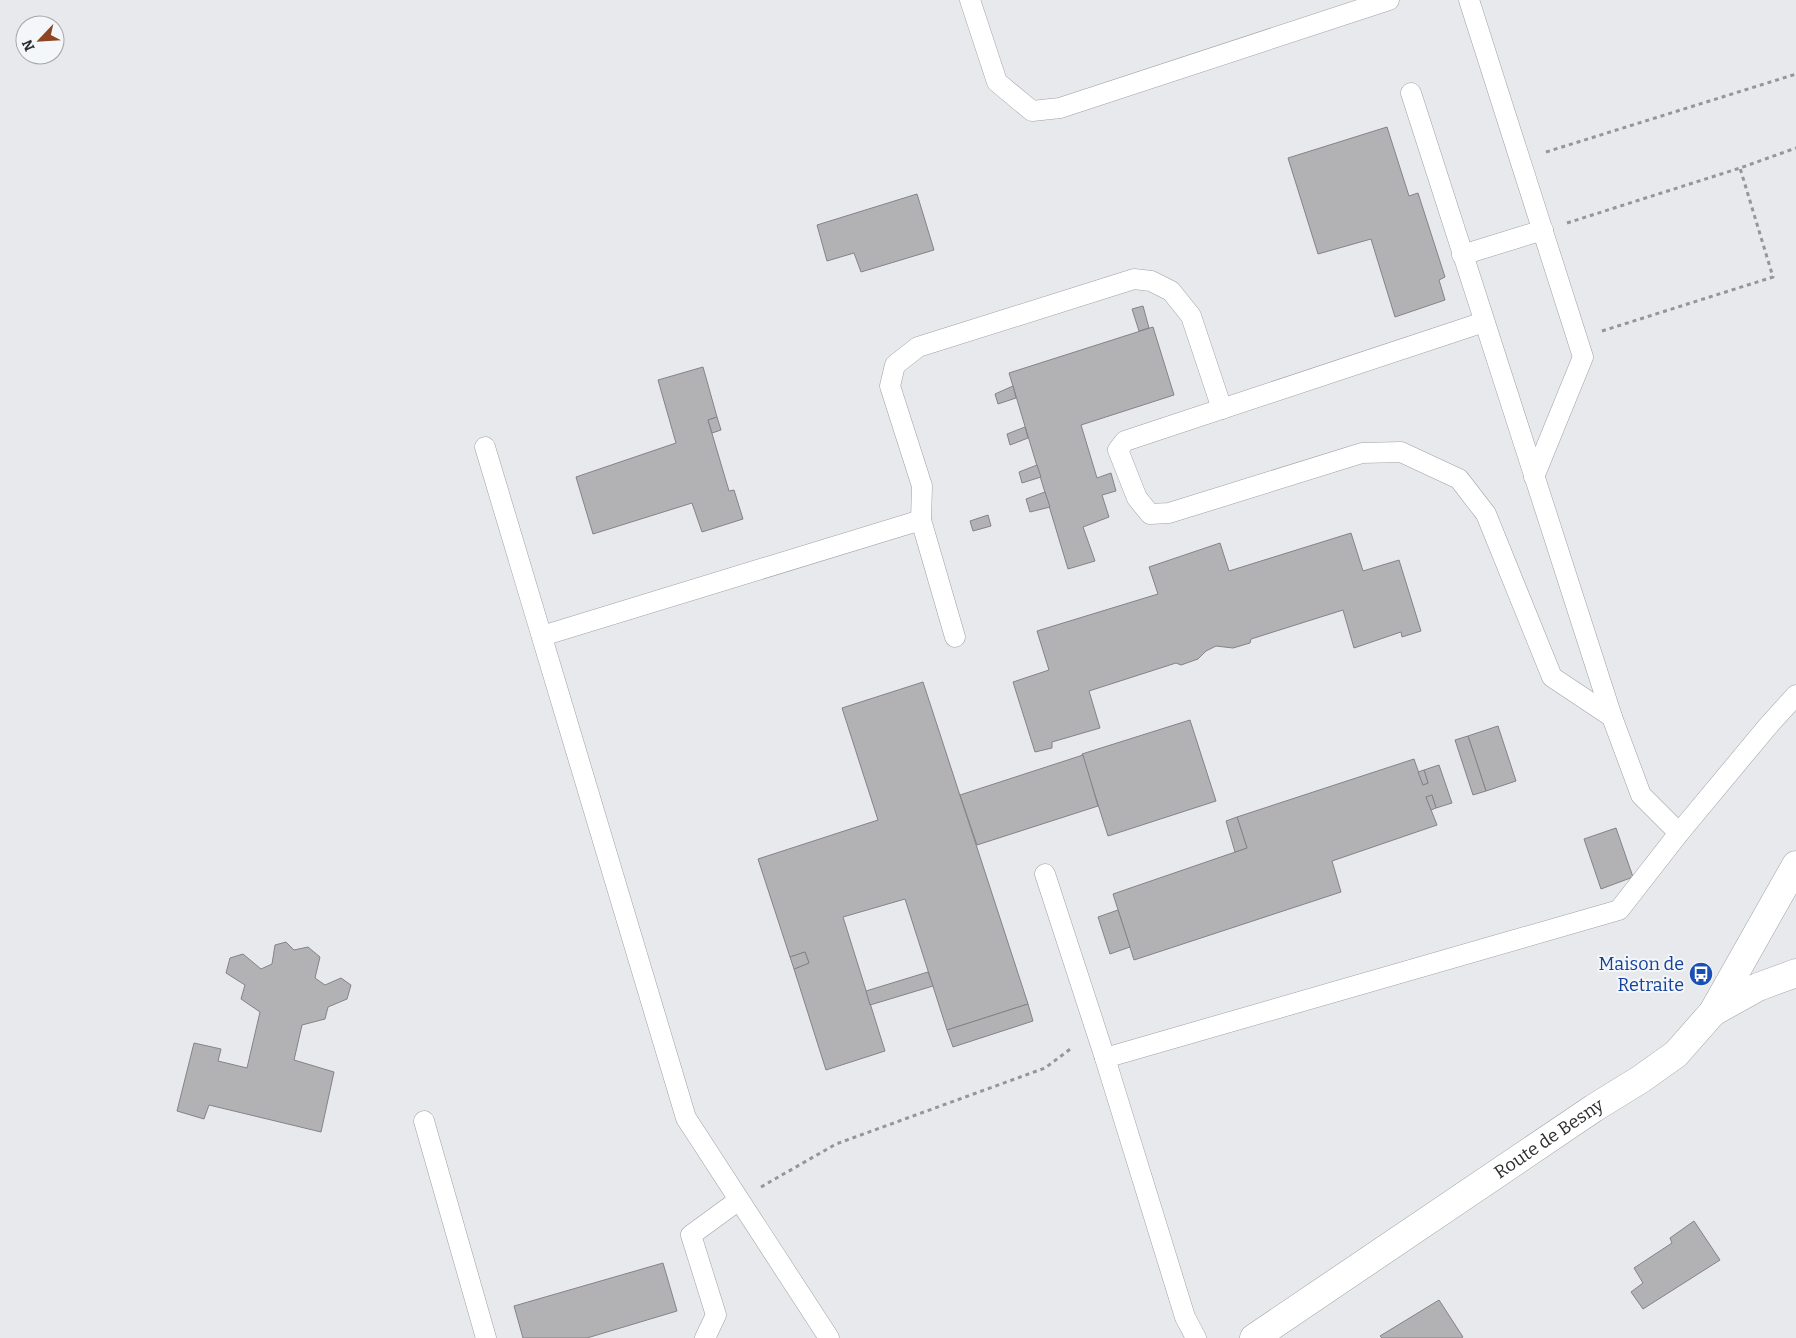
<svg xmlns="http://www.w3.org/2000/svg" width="1796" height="1338" font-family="Bitter,serif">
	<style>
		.building { fill: #b2b1b4; stroke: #848387 }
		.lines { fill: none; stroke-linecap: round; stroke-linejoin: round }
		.service-casing { stroke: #9fa1a4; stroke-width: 21 }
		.secondary-casing { stroke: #9fa1a4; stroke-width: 29 }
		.path { stroke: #949698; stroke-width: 3; stroke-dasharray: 4 4; stroke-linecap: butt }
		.service { stroke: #fff; stroke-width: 20 }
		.secondary { stroke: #fff; stroke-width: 28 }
		.labels { text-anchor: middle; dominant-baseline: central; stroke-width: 4; stroke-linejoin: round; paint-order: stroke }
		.transit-label { font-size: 18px; fill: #164399; stroke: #f4f7fa; text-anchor: end }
		.street-label { font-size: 18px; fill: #2c2d2e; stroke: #f4f7fa }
	</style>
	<rect width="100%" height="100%" fill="#e7e9ec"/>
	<g class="building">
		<path d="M1387,127L1409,196L1418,193L1445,277L1439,280L1445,300L1395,317L1371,239L1318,254L1288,158Z"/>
		<path d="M917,194L934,250L861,272L854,253L827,261L817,225Z"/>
		<path d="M1143,306L1149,328L1139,331L1132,309Z"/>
		<path d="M1153,327L1174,395L1081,425L1097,478L1111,473L1116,491L1102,495L1109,517L1083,527L1095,561L1068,569L1009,373Z"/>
		<path d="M703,367L717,417L708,420L729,491L734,490L743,519L702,532L692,503L593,534L576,477L676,443L658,380Z"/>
		<path d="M1013,386L1016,398L998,404L995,394Z"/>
		<path d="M717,417L721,430L712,433L708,420Z"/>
		<path d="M1025,427L1028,438L1010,445L1007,434Z"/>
		<path d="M1037,465L1041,477L1022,483L1019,472Z"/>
		<path d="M1045,492L1050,507L1030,512L1026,499Z"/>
		<path d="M988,515L991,526L973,531L970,521Z"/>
		<path d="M1351,533L1363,571L1399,560L1421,631L1402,637L1401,632L1354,648L1343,610L1251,639L1250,643L1233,648L1216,646L1206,651L1198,659L1181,665L1176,663L1089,691L1100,728L1052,742V748L1035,752L1013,682L1049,670L1037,631L1158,594L1149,567L1220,543L1229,571Z"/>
		<path d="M923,682L1028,1004L947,1030L905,899L843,917L885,1051L826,1070L794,969L809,963L805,952L790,957L758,859L878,820L842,708Z"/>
		<path d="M1190,720L1216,801L1108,836L1082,754Z"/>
		<path d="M1498,726L1516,781L1486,791L1468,736Z"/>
		<path d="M1468,736L1486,791L1473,795L1455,740Z"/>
		<path d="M1083,755L1098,806L977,845L960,795Z"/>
		<path d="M1414,759L1423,785L1428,783L1424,770L1439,765L1452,803L1436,808L1432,795L1426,797L1437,825L1332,861L1341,892L1134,960L1113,894L1247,848L1237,817Z"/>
		<path d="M1424,770L1428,783L1423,785L1418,772Z"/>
		<path d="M1432,795L1436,808L1431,810L1426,797Z"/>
		<path d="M1237,817L1247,848L1235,852L1226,821Z"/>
		<path d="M1616,828L1633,877L1601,889L1584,839Z"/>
		<path d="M1118,910L1130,947L1110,954L1098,917Z"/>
		<path d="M286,942L294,950L308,947L320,957L315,978L325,985L341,978L351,985L347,999L328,1007L325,1019L302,1025L294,1060L334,1072L321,1132L209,1105L204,1119L177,1111L194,1043L221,1049L218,1061L247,1068L260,1012L241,999L245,985L226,973L230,958L243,954L261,969L272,964L275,945Z"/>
		<path d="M805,952L809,963L794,969L790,957Z"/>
		<path d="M928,972L933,986L870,1005L866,991Z"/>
		<path d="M1028,1004L1033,1021L953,1047L947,1030Z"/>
		<path d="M1694,1221L1720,1260L1643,1309L1631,1292L1643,1283L1634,1268L1672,1243L1670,1238Z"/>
		<path d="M663,1263L677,1311L587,1338H523L514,1306Z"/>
		<path d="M1439,1300L1463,1337L1461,1338H1382L1380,1336Z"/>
	</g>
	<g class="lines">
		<g class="service-casing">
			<g id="service">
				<path d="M970,0L997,82L1032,111L1060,108L1389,0"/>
				<path d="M1469,0L1583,357L1534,477"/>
				<path d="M1411,93L1612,717L1641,795L1679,833L1768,726L1796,695"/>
				<path d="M1462,255L1543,230"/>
				<path d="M1484,322L1125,441L1118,450L1137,498L1150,514L1169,513L1362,453L1401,452L1459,479L1486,514L1552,677L1612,717"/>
				<path d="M485,447L686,1118L829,1338"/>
				<path d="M542,636L921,520"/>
				<path d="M955,637L921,520L922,486L890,386L895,365L918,347L1134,279L1151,281L1171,291L1191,316L1222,409"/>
				<path d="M1045,874L1105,1058L1619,910L1679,833"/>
				<path d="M1105,1058L1185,1317L1196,1338"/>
				<path d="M424,1121L486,1338"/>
				<path d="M705,1338L716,1315L691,1235L739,1200"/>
			</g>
		</g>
		<g class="secondary-casing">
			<g id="secondary">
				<path d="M1713,1012L1758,987L1796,973"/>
				<path id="s1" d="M1254,1338L1594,1108L1641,1079L1676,1054L1713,1012L1796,865"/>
			</g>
		</g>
		<g class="path">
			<path d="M1546,152L1796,74"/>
			<path d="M1567,223L1740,168L1796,148"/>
			<path d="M1602,331L1773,277L1740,168"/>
			<path d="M761,1187L836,1144L1045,1068L1073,1047"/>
		</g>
		<use href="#service" class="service"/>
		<use href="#secondary" class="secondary"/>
	</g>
	<defs>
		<g id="bus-disc" transform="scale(1.25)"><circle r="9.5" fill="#1a4fb4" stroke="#f4f7fa"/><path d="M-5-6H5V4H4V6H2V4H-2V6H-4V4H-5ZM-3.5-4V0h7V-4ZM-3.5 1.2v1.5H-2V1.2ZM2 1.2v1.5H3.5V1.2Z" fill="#fff"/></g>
	</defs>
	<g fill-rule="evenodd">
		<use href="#bus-disc" x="1701" y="974"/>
	</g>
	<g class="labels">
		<g class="transit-label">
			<text x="1684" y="964">Maison de<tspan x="1684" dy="21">Retraite</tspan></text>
		</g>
		<g class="street-label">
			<text stroke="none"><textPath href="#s1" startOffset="356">Route de Besny</textPath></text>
		</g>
	</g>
	<g transform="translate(40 40) rotate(245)"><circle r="24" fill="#f4f7fa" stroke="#a4a6a8"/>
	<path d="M0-4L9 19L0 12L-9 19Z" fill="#8d4524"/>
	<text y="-8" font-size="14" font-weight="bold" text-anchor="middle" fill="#2c2d2e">N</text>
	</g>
</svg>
